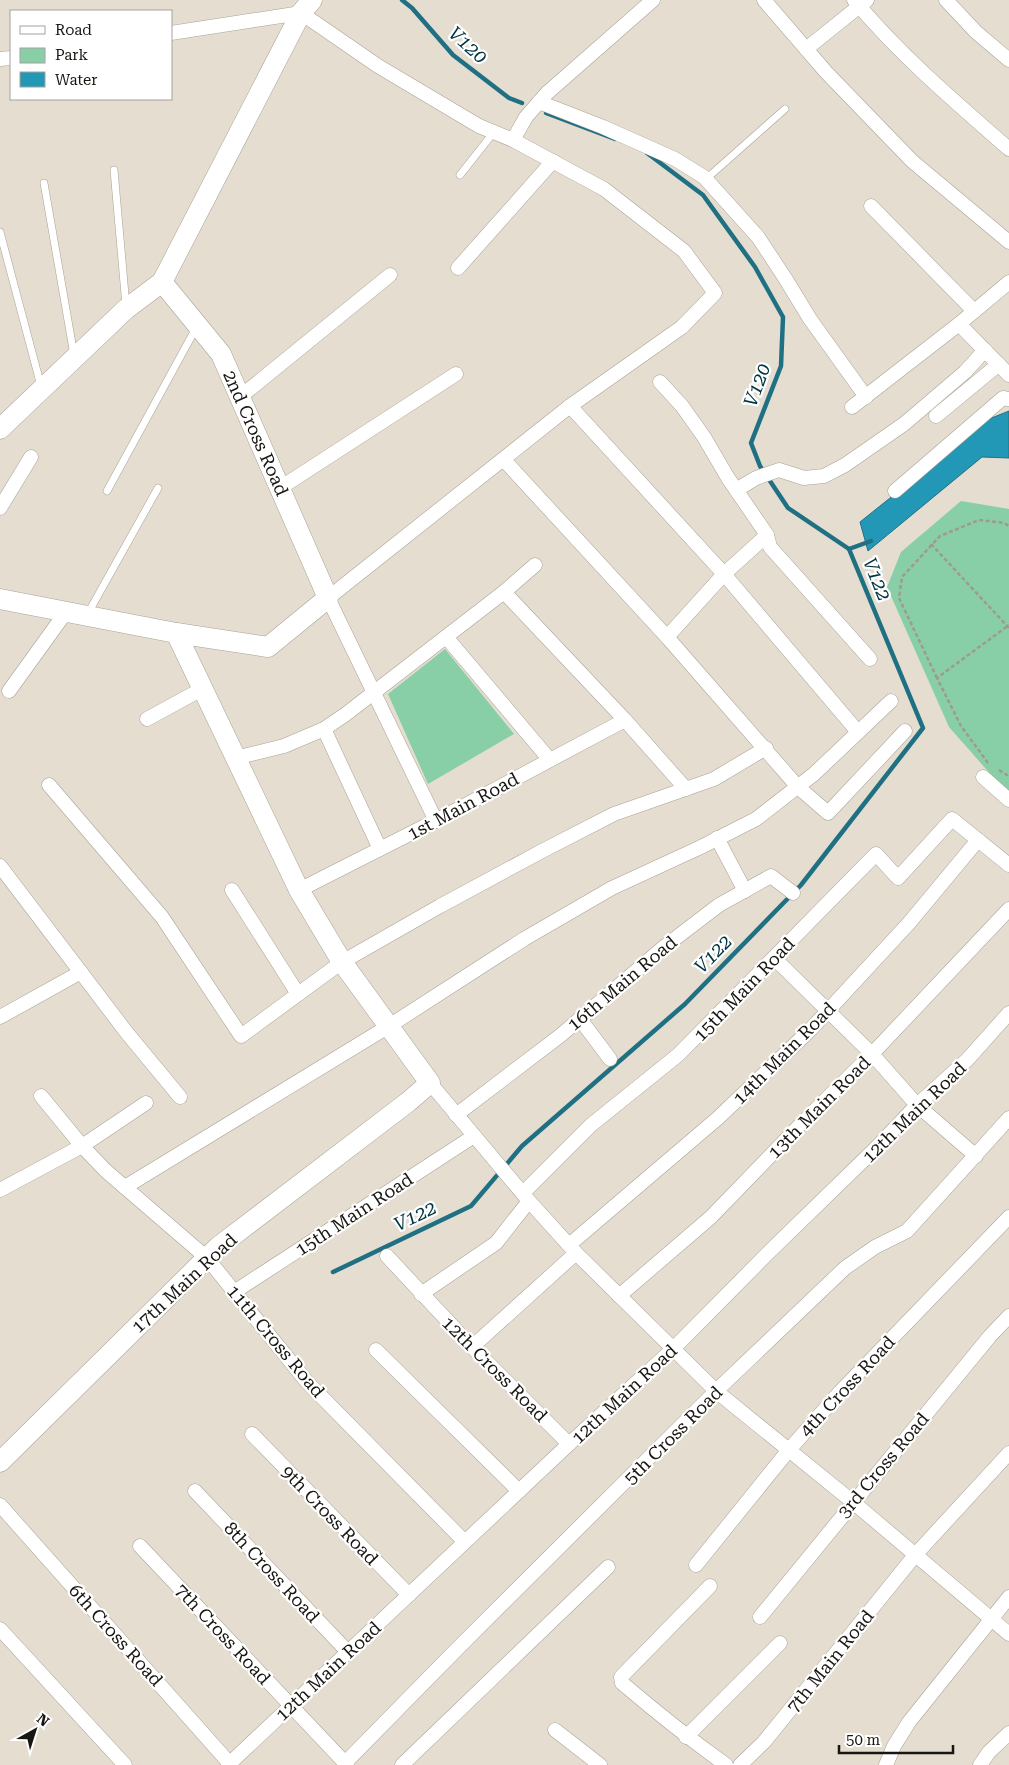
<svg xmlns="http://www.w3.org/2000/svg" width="1009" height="1765" font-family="'Roboto Serif',serif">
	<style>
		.green { fill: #88cfa8 }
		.water { fill: #2397b6; stroke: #207084 }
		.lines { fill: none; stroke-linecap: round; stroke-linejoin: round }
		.stream { stroke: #207084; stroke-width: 4.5 }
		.lane-casing { stroke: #a9a396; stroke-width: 8 }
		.street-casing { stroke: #a9a396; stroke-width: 15 }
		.secondary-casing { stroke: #a9a396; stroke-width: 21 }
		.path { stroke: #9f9a8f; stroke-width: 2.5; stroke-dasharray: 4 2.5; stroke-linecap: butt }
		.lane { stroke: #fff; stroke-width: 7 }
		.street { stroke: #fff; stroke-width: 14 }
		.secondary { stroke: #fff; stroke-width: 20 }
		.labels { text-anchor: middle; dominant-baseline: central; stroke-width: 4.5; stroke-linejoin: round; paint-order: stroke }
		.street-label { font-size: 18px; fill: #181611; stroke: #fff }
		.water-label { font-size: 19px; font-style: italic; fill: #013441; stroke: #fff }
	</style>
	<rect width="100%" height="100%" fill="#e4ddd0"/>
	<g class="green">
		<path d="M961,501L1009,509V795L949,727L887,587L901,552Z"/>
		<path d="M445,649L514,734L428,784L388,694Z"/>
	</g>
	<path class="water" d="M1009,411V458L982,457L868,551L860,522L989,419Z"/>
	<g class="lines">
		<g class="stream">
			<path d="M402,0L412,8L453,55L509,98L522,103"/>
			<path d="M546,113L615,139"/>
			<path d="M647,153L703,195L755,267L783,317L781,366L751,443L760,466L788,508L849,549L871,541"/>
			<path d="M333,1272L471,1206L522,1146L685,1004L801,885L923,728L849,549"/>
		</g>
		<g class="lane-casing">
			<g id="lane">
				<path d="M114,170L126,306"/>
				<path d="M460,175L494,132"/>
				<path d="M706,179L785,109"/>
				<path d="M44,183L74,355"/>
				<path d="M0,232L41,386"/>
				<path d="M107,491L196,328"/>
				<path d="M87,615L158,488"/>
			</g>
		</g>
		<g class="street-casing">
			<g id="street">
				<path d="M764,0L826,72L912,161L1009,242"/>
				<path d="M854,0C900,55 955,102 1009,149"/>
				<path d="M946,0L976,32L1009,60"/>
				<path d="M171,33L301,13L378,66L479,126L513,140L604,189L684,251L715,293L682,327L570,406L328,598L436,821"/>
				<path d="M806,49L867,0"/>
				<path d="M0,59L11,58"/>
				<path d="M539,102L603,127L675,159L704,177L758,237L785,278L810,319L866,397"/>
				<path d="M513,140L526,117L547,93L653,0"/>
				<path d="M871,206L974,311"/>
				<path d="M458,268L553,161"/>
				<path d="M959,324L1009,375"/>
				<path d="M660,382L682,406L704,437L728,478L767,535L770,547L870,659"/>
				<path d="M240,397L390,275"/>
				<path d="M570,406L724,574L858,732"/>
				<path d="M852,407L959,324L1009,282"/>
				<path d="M936,416L999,364"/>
				<path d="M504,460L667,637L798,787L828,813L905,731"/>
				<path d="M280,488L456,374"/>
				<path d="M736,490L756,478L779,470L804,478L824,476L845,465L904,424L965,372L985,350"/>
				<path d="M895,491L1003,398L1009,399"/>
				<path d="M0,508L31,457"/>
				<path d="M504,592L625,720L686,789"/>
				<path d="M446,637L550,760"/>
				<path d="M667,637L724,574L767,535"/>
				<path d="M9,691L66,612"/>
				<path d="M147,719L202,689"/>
				<path d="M324,729L380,849"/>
				<path d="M235,758L284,746L324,729L346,714L504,592L535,565"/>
				<path d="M983,777L1009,800"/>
				<path d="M49,785L162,917L241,1036L342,962L440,906L542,851L614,814L714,779L766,748"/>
				<path d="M717,838L745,891"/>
				<path d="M0,866L127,1033L180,1097"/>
				<path d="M232,890L298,994"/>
				<path d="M299,890L447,815L625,720"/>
				<path d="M774,958L872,1054L917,1105L976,1156"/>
				<path d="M0,1017L81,972"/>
				<path d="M580,1019L610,1059"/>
				<path d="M430,1083L529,1201L576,1253L716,1391L853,1502L1009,1634"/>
				<path d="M41,1096L82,1146L106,1171L207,1258L307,1382L465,1542"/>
				<path d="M456,1115L561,1035L664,947L719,905L771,876L793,893"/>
				<path d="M125,1187L389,1026L524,939L612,888L701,847L756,819L814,774L891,701"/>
				<path d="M0,1190L82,1146L146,1103"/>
				<path d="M523,1193L591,1125L678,1055L876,854L898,878L952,819L1009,865"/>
				<path d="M569,1245L718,1118L811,1029L909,923L978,840"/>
				<path d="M387,1256L472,1347L569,1444"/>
				<path d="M234,1292L474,1136"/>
				<path d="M421,1294L496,1243L529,1201"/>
				<path d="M619,1296L711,1217L800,1125L872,1054L1009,909"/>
				<path d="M472,1347L576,1253"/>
				<path d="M376,1350L519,1491"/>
				<path d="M252,1434L409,1595"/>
				<path d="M195,1491L348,1652"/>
				<path d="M0,1505L231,1765"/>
				<path d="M140,1546L347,1765"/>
				<path d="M696,1565L788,1451L840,1392L1009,1217"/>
				<path d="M710,1586L621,1677L622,1683C656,1712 690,1739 726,1765"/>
				<path d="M760,1617L990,1336L1009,1316"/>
				<path d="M0,1629L125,1765"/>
				<path d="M555,1730L600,1765"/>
				<path d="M686,1737L780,1643"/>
				<path d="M345,1763L457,1649L716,1391L845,1268L875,1247L907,1231L1009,1118"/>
				<path d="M228,1765L569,1444L673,1349L770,1251L874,1150L917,1105L967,1060L1009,1013"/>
				<path d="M402,1765L608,1567"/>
				<path d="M740,1765L764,1742L916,1554L1009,1453"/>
				<path d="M886,1765L894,1746L909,1722L1009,1597"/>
				<path d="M980,1765L989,1752L1009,1733"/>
			</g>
		</g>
		<g class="secondary-casing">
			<g id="secondary">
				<path d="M0,429L126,309L162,282L301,13L312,0"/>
				<path d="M0,599L176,633L268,647L328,598L221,354L162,282"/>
				<path d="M0,1462L218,1247L408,1102L430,1083L342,962L299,890L176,633"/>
			</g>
		</g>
		<g class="path">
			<path d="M931,544L1009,628"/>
			<path d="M937,678L899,598L902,577L940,536L979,520L1004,523L1009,526"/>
			<path d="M988,763L961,726L937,678L1009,625"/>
			<path d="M999,770L1007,775L1009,774"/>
		</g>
		<use href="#lane" class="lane"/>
		<use href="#street" class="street"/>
		<use href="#secondary" class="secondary"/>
	</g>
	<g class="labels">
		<g class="street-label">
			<text transform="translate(256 433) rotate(66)">2nd Cross Road</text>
			<text transform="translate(463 806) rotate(-28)">1st Main Road</text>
			<text transform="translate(622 983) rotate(-40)">16th Main Road</text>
			<text transform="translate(744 989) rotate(-46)">15th Main Road</text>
			<text transform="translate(784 1053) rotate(-45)">14th Main Road</text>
			<text transform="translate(819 1107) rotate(-45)">13th Main Road</text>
			<text transform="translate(914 1112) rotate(-44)">12th Main Road</text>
			<text transform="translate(354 1214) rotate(-33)">15th Main Road</text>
			<text transform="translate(184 1283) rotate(-43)">17th Main Road</text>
			<text transform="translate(276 1341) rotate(50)">11th Cross Road</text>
			<text transform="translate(495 1369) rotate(45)">12th Cross Road</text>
			<text transform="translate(847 1386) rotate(-47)">4th Cross Road</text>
			<text transform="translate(624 1394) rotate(-43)">12th Main Road</text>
			<text transform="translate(673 1435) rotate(-45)">5th Cross Road</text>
			<text transform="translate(883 1465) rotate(-50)">3rd Cross Road</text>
			<text transform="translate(330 1515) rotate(46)">9th Cross Road</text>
			<text transform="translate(272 1572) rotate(47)">8th Cross Road</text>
			<text transform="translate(223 1634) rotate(47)">7th Cross Road</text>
			<text transform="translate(116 1635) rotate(48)">6th Cross Road</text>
			<text transform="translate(830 1661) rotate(-51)">7th Main Road</text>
			<text transform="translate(328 1671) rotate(-43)">12th Main Road</text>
		</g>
		<g class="water-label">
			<text transform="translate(468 45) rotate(42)">V120</text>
			<text transform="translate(757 385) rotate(-70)">V120</text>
			<text transform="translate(877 579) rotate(68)">V122</text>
			<text transform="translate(713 954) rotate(-46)">V122</text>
			<text transform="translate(415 1216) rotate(-26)">V122</text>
		</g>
	</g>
	<rect x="10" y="10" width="162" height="90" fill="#ffffff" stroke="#a3a2a0"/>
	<rect x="20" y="26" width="25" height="8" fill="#ffffff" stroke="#a3a2a0"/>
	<text x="55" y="35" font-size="15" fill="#181611">Road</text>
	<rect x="20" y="48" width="25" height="15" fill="#88cfa8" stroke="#a3a2a0"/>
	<text x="55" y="60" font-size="15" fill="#181611">Park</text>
	<rect x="20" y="72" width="25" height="15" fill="#2397b6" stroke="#a3a2a0"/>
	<text x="55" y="85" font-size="15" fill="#181611">Water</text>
	<g transform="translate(35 1730) rotate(39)" stroke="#ffffff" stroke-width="4" paint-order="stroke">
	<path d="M0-4L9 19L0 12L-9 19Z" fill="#181611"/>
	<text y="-8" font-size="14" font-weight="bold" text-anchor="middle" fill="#181611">N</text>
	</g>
	<path d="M839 1745v8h114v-8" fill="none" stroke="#181611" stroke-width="2.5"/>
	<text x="846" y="1745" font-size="15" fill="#181611" stroke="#ffffff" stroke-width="4" paint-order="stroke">50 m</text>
</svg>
